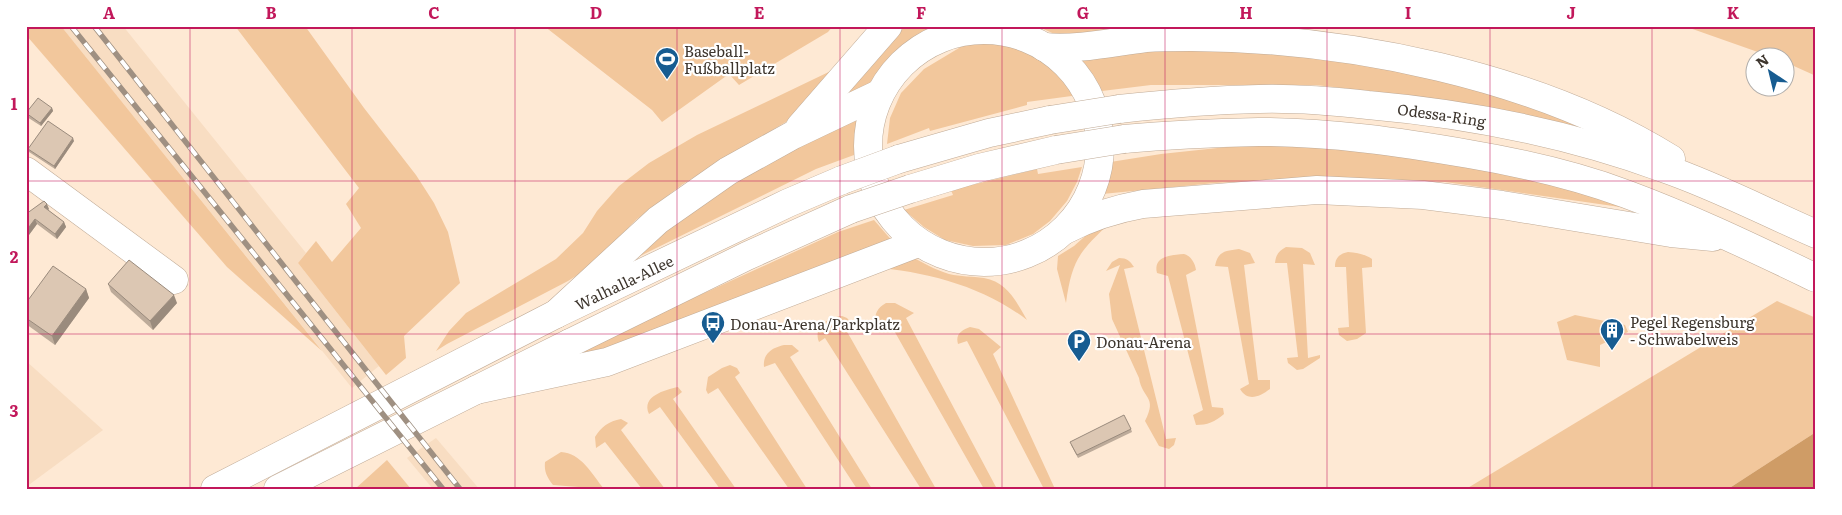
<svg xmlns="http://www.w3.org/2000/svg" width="1842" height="515" font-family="Literata,serif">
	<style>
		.built { fill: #f8ddc2 }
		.green { fill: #f2c79c }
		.water { fill: #cf9c66 }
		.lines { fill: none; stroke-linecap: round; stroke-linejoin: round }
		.minor-casing { stroke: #c0ab97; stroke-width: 29 }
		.major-casing { stroke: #c0ab97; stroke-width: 29 }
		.highway-casing { stroke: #c0ab97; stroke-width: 29 }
		.minor { stroke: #fff; stroke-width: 28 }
		.major { stroke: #fff; stroke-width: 28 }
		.highway { stroke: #fff; stroke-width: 28 }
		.rail-casing { stroke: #9f9082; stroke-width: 5.5 }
		.rail { stroke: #fff; stroke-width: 4; stroke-dasharray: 11; stroke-linecap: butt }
		.highway-bridge-casing { stroke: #c0ab97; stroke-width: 29; stroke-linecap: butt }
		.highway-bridge { stroke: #fff; stroke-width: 28 }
		.wall { fill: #bdab9a }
		.shaded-wall { fill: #9a8b7d }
		.building { fill: #dcc7b3; stroke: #9a8b7d }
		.grid { fill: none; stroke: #c2185b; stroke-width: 1; stroke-opacity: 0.55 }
		.labels { text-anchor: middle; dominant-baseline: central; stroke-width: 4.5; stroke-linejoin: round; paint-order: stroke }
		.poi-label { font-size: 15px; fill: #3d352d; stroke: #fff; text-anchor: start }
		.street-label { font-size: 15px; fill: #3d352d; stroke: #fff }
		.neatline { fill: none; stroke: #c2185b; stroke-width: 2 }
		.grid-label { font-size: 16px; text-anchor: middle; font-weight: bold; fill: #c2185b }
	</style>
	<rect width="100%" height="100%" fill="#fee9d4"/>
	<g class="built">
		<path d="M61,26H123L306,253L298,263L379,366L352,388Z"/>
		<path d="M26,361L103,430L26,487Z"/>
		<path d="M436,438L475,484L479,489H433L407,458Z"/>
	</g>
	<g class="green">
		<path d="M26,26H61L322,351L227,267L26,35Z"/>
		<path d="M235,26H305L364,108L416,175L434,203L448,232L460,283L404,336L406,358L386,375L298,263L316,241L332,262L361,228L346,204L359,188Z"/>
		<path d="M544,26H833L828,32L739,85L729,74L662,122L652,110Z"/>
		<path d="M896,26H936L910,40L893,55L877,73L867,90L812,120Z"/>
		<path d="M1037,26H1100L1112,33L1063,38Z"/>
		<path d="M1684,26H1816V76L1785,62L1784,58L1772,57Z"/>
		<path d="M988,35C1031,42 1056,56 1079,95L1027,102V105L930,131L929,128L887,144L890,118L901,93L924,69L959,48L972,37Z"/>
		<path d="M1163,46L1316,54L1488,90L1628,145L1428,98L1316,85H1151L1102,91L1091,72L1076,55Z"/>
		<path d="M837,68L789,120L683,184L637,219L587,269L568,281L447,344L436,351L449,331L466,313L556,259L583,233L597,211L619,186L649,163L697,135Z"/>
		<path d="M859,114L854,155L816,169L626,263L658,236L730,185Z"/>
		<path d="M1255,144L1346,148L1498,170L1641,210L1445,182L1330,177L1215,183L1092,195L1104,163L1161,154Z"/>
		<path d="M1082,167L1077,182L1067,201L1050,221L1033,234L1006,245L973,246L945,240L924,227L904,210L953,195L951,190L1037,169L1038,174Z"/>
		<path d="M874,220L894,243L581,357H564L838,232Z"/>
		<path d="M1111,222C1080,251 1072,259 1066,303L1057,269L1058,256L1074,246L1091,231Z"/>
		<path d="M1286,247L1302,248L1310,253L1315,265L1303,264L1308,358L1320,355V358L1303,369L1297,370L1288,363L1287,358L1298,357L1287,263H1275C1276,254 1279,251 1286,247Z"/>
		<path d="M1239,249L1250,253L1255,263L1244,265L1258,380H1270V389C1259,397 1248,402 1240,389L1249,384L1228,267L1215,266C1218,251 1225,251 1239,249Z"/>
		<path d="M1348,252C1357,253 1365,254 1372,259V267L1362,268L1366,333L1357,339L1347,341L1339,335L1338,328L1349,327L1346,267H1335C1335,258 1339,254 1348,252Z"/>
		<path d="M1184,254C1191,256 1195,263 1196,270L1186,275L1212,407L1223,408L1224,414C1215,422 1207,425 1196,425L1193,415L1203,410L1168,276L1157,273C1153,256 1171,255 1184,254Z"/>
		<path d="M910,256C922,262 935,270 949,274C961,277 972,276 984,278C1007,282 1016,301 1027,320C983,286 927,272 872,267Z"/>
		<path d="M1119,258C1127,258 1130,261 1134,267L1124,269L1166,439L1176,438L1174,445L1169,449L1159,446L1145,421C1158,396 1142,399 1139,378L1112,319L1109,294L1120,265L1106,271L1112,262Z"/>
		<path d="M1777,301L1816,318V432L1728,489H1466Z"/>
		<path d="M886,303H895L914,313L906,318L997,489H984L888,320L876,324C874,314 877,308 886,303Z"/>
		<path d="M1575,315L1625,325L1628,332L1600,345V367L1567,360L1557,322Z"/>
		<path d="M842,316L847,318L852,324L845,328L936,489H921L825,338L819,342C813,327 828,317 842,316Z"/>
		<path d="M970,327L979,329L1001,347L993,354L1055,489H1044L967,341L958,344C955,334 962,330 970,327Z"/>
		<path d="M784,345H792L799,351L790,357L872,489H857L775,363L764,367C763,353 772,348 784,345Z"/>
		<path d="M730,365L737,368L740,373L735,377L807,489H789L718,388L708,394L706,390L708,377L722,368Z"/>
		<path d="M678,387L682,392L673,399L736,489H720L660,407L649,414C641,396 665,390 678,387Z"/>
		<path d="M621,419L628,423L621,430L665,489H642L605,442L596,448L595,437C601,427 609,421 621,419Z"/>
		<path d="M561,452C581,453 592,474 604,489L553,485C547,477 544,472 545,462Z"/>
		<path d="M387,460L411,489H355Z"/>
	</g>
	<path class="water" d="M1816,432V489H1728Z"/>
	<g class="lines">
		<g class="minor-casing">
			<path id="minor" d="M26,171L174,280"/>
		</g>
		<g class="major-casing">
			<g id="major">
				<circle cx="984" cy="146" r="116"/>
				<path d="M800,127L888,26"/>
				<path d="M476,390L607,362L918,243"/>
				<path d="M215,489L556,314L658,220L728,171L793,135L879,94"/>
				<path d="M278,489L570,343"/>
			</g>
		</g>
		<g class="highway-casing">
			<g id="highway">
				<path d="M1044,47C1079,50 1112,42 1146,38C1161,37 1176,37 1191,37C1348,38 1536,75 1671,159"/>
				<path id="s1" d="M1119,109C1165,104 1212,100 1259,99C1295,98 1332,101 1368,105C1470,114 1567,133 1663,168C1716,186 1765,212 1816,234"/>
				<path d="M1124,139C1169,135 1214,133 1259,132C1330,132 1400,142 1469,154C1522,163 1575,175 1626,194C1691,218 1753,248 1816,278"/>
				<path d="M899,159L989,133L1050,120"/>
				<path d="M910,189L979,168L1056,150"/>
				<path d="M1065,230C1090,217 1115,209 1143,204L1317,190L1423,195L1502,205L1671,233L1713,237"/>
				<path id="s2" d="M556,314L788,203L842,180"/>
				<path d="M570,343L747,256L851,209"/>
			</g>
		</g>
		<use href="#minor" class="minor"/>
		<use href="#major" class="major"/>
		<use href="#highway" class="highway"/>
		<g class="rail-casing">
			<g id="rail">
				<path d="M71,26L443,489"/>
				<path d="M94,26L460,489"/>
			</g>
		</g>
		<use href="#rail" class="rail"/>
		<g class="highway-bridge-casing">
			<g id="highway-bridge">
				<path d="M1050,120L1119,109"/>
				<path d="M1056,150L1124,139"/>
				<path d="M842,180L899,159"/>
				<path d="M851,209L910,189"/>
			</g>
		</g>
		<use href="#highway-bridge" class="highway-bridge"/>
	</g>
	<g class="wall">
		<path d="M52,108L53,111L41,126L27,117L26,113Z"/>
		<path d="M74,141L55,169L29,152L28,149Z"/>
		<path d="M49,209L48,210L64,222L66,227L57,239L37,224L26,239V214Z"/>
		<path d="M108,284L177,303L153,330L111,292Z"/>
		<path d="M86,289L89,298L55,345L26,324V303Z"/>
		<path d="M1131,429L1132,432L1078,458L1071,445Z"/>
	</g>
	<g class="shaded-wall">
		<path d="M52,108L53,111L41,126L40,123Z"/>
		<path d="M73,138L74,141L55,169L54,166Z"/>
		<path d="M47,204L49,209L46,212L44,207Z"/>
		<path d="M35,219L37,224L26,239V231Z"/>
		<path d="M64,222L66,227L57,239L55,234Z"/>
		<path d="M86,289L89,298L55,345L52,336Z"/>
		<path d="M174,295L177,303L153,330L150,321Z"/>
	</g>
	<g class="building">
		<path d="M38,98L52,108L40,123L26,113Z"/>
		<path d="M48,121L73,138L54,166L28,149Z"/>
		<path d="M44,201L47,204L44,207L64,222L55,234L35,219L26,231V214Z"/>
		<path d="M129,260L174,295L150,321L108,284Z"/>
		<path d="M53,266L86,289L52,336L26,318V303Z"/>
		<path d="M1124,415L1131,429L1077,455L1070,442Z"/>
	</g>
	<path class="grid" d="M190,26V489M352,26V489M515,26V489M677,26V489M840,26V489M1002,26V489M1165,26V489M1327,26V489M1490,26V489M1652,26V489M26,181H1816M26,334H1816"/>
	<defs>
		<g id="stadium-pin" transform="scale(1.25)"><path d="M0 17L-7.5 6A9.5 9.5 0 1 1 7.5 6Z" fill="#175c91" stroke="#fff"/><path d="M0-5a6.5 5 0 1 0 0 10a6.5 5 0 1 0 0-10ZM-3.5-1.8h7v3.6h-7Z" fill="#fff"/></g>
		<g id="bus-pin" transform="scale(1.25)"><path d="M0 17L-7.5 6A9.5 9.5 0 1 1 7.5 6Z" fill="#175c91" stroke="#fff"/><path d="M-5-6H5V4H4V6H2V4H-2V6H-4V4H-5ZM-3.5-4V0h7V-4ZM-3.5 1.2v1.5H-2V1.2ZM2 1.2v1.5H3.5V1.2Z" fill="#fff"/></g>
		<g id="building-pin" transform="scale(1.25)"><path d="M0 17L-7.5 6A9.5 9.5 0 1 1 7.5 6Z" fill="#175c91" stroke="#fff"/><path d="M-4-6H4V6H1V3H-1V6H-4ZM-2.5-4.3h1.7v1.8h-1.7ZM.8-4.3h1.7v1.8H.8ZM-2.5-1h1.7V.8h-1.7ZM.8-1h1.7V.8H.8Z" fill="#fff"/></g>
		<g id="parking-pin" transform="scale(1.25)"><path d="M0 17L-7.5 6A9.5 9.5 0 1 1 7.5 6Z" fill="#175c91" stroke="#fff"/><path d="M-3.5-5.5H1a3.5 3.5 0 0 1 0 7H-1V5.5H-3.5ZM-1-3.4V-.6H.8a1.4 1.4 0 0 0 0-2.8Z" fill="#fff"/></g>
	</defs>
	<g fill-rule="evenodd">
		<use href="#stadium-pin" x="667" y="59"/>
		<use href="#bus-pin" x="713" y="323"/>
		<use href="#building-pin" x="1612" y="330"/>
		<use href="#parking-pin" x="1079" y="341"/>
	</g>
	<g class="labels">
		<g class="poi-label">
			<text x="684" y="50">Baseball-<tspan x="684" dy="17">Fußballplatz</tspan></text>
			<text x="1630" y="321">Pegel Regensburg<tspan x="1630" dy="17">- Schwabelweis</tspan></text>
			<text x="730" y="323">Donau-Arena/Parkplatz</text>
			<text x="1096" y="341">Donau-Arena</text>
		</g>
		<g class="street-label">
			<text stroke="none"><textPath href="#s1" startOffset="324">Odessa-Ring</textPath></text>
			<text stroke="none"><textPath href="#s2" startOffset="75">Walhalla-Allee</textPath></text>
		</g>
	</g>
	<rect width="1842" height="515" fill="none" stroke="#ffffff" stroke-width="55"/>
	<g transform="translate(1770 72) rotate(325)"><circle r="24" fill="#ffffff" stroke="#b1aeab"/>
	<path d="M0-4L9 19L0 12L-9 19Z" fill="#175c91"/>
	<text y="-8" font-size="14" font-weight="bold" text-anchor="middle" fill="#3d352d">N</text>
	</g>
	<rect x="28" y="28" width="1786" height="460" class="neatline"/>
	<g class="grid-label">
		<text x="109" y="19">A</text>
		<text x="271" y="19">B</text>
		<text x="434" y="19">C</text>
		<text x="596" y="19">D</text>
		<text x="759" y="19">E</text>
		<text x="921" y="19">F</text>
		<text x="1083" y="19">G</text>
		<text x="1246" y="19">H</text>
		<text x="1408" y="19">I</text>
		<text x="1571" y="19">J</text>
		<text x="1733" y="19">K</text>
		<text x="14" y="110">1</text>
		<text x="14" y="263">2</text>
		<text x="14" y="417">3</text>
	</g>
</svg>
